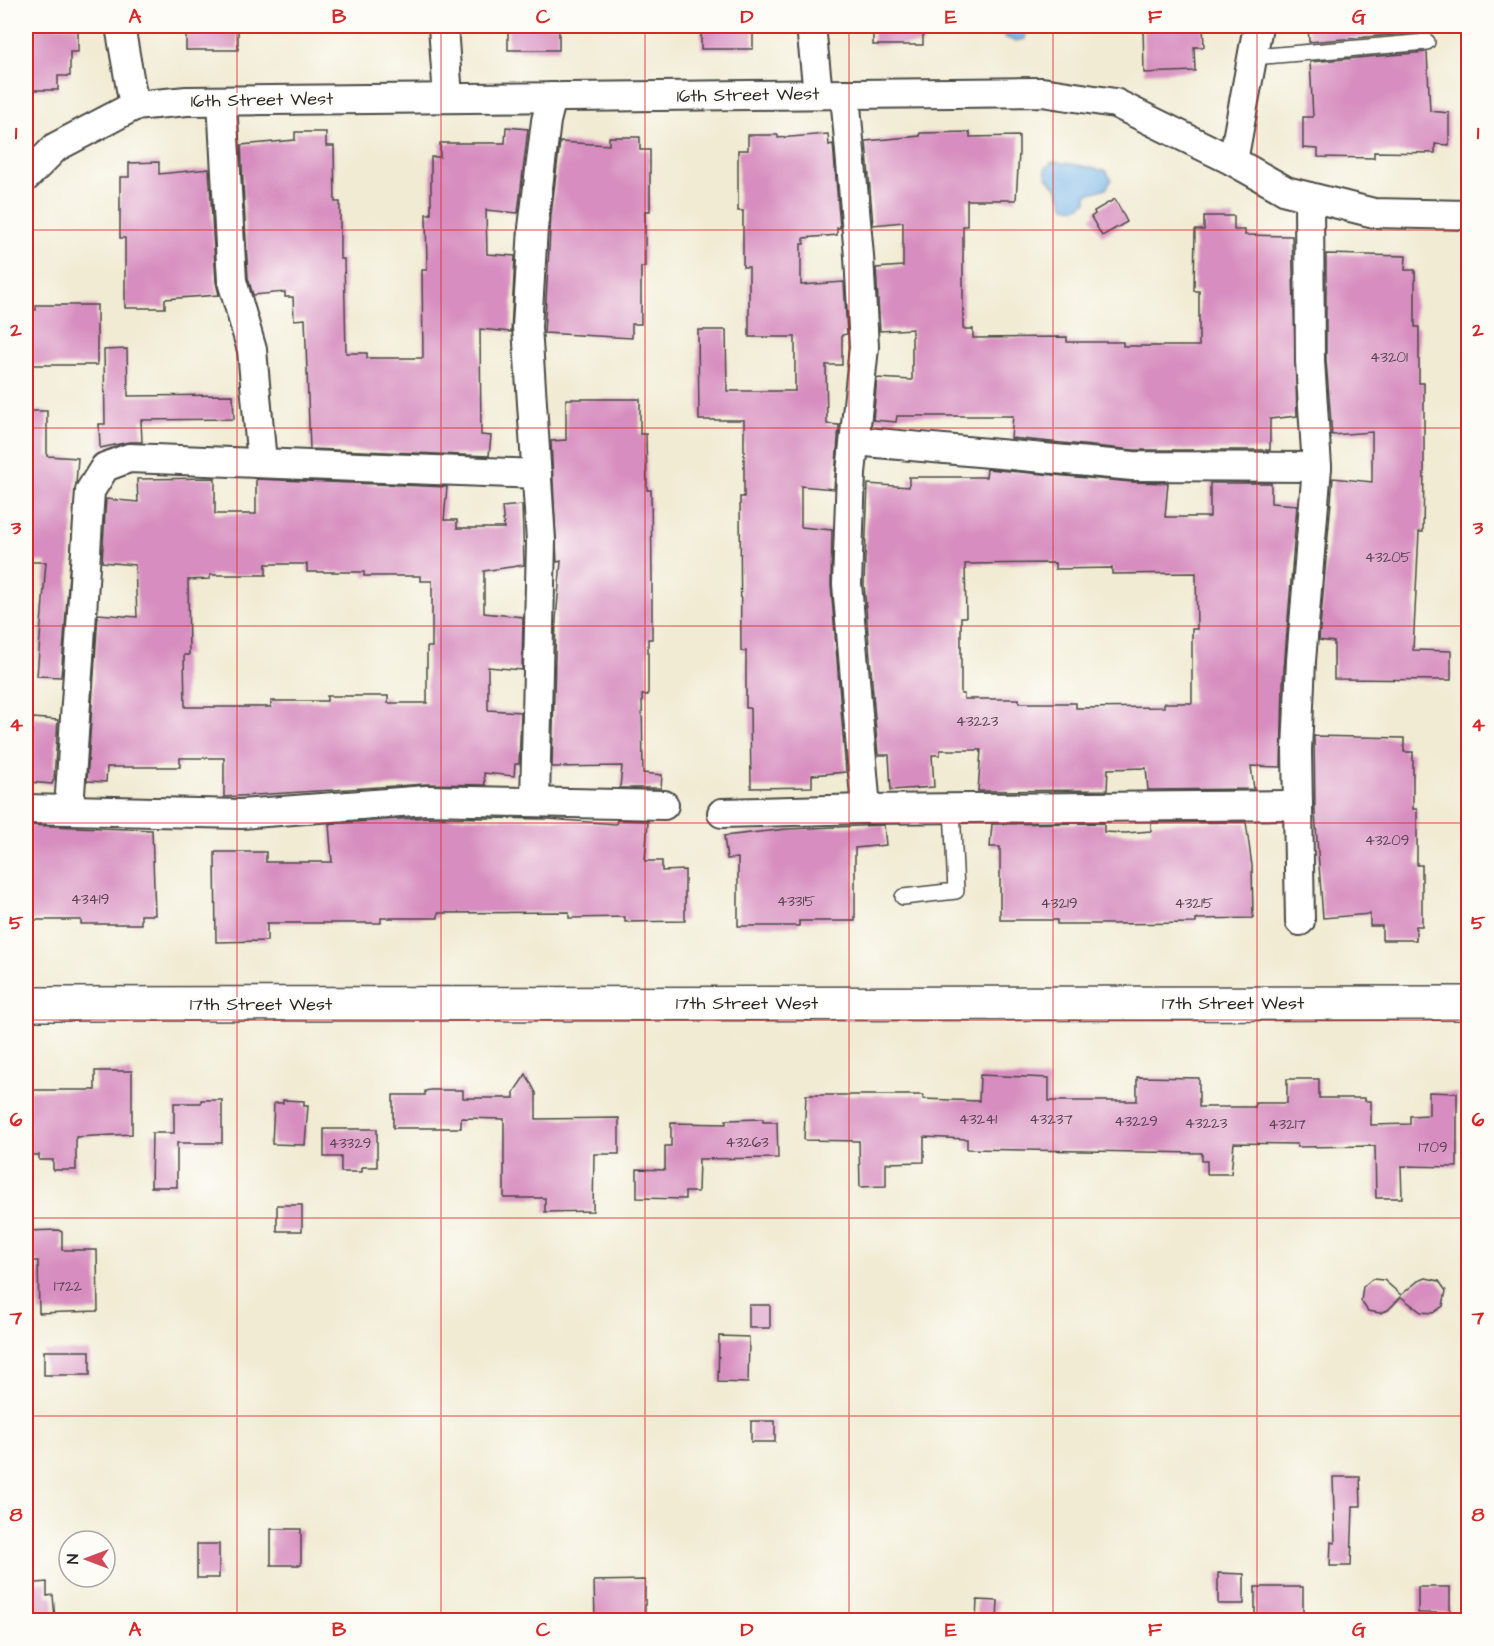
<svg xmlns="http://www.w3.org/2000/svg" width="1494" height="1646" font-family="'Architects Daughter',sans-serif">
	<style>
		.water { fill: #74b4e8; stroke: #50708a; stroke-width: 1.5 }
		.building { fill: #d78dbf; fill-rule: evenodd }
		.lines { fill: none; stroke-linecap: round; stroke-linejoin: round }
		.service-casing { stroke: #494844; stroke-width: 18 }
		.minor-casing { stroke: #494844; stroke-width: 32 }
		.tertiary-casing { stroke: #494844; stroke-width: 36 }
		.service { stroke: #fff; stroke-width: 15 }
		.minor { stroke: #fff; stroke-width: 28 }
		.tertiary { stroke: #fff; stroke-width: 33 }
		.grid { fill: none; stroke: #d62828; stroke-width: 1.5; stroke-opacity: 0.55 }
		.labels { text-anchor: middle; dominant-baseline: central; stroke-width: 4.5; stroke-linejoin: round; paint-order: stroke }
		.number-label { font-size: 15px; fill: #564450 }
		.street-label { font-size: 18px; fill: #2b2b2b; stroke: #fdfcf7 }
		.neatline { fill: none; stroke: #d62828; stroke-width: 2 }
		.grid-label { font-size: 20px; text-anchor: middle; font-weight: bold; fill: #d62828 }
	</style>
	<rect width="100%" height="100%" fill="#fdfcf7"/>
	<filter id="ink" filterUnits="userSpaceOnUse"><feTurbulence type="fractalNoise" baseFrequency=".0167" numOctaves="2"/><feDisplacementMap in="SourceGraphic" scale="12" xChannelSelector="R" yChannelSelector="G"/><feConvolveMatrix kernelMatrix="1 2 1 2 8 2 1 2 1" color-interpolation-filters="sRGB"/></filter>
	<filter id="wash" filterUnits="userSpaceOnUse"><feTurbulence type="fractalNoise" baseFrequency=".008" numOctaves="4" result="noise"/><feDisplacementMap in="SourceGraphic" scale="24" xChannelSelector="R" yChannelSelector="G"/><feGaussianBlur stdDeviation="1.35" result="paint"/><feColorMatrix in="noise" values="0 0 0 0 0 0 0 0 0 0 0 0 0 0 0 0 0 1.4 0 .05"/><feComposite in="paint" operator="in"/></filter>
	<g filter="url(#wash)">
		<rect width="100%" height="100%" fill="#f1ebd3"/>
		<g class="water">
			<path d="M1004,26H1027L1025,39L1015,41L1004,37Z"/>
			<path d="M1052,162C1071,162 1087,168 1106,171L1111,179L1107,188L1087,194V201L1077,208L1065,206L1058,190L1047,177L1045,169Z"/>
		</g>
		<g id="blocks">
			<g class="building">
				<path d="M26,26H78V52H70V76H58V90H27Z"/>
				<rect x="186" y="26" width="52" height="24"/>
				<rect x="508" y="26" width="51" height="24"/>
				<rect x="701" y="26" width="52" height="23"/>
				<rect x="873" y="26" width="50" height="19"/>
				<path d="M1143,26H1203L1204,47H1194L1195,71L1144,73Z"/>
				<path d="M1308,26H1425V32L1309,42Z"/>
				<path d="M1427,52L1430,111L1449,113V145L1435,144V153L1374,152V158L1318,157V149L1303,148V117H1313L1310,62Z"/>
				<path d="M506,127L528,129L518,213L486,210L487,254L515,256L511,332L480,329L481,435L491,436L489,456L310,449L305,319L294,320L293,297H285V292L253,295L248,278L241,145L295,140V132H326V146H334L335,202H340V259H344L346,353H367V358H423L422,270H427L426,214H431V157H440V143H505Z"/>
				<path d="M970,132V137L1019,136V153L1016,200H967V226H963V329H973V338L1067,337V342H1123V346H1199V291H1194L1195,230H1204V216H1234V230H1245V235L1292,236L1297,416L1270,419V450H1134L1011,438L1013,416H897L896,422L873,420L877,378L912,380V329L880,331L876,268L903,266V222L873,225L866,141L920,136V133Z"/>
				<path d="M828,134L829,145L833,144L840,228H837V235L804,238V244H801V285L844,282L847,334L842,335V365H826L827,424L839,425L834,489L801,486V527L832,530L831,585L846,772L812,775V787L751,788L750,708H746V651H741L740,497H744V420H699L698,330H726L727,391H795V337H749V267H743V211H738V150H748V135H778V138Z"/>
				<path d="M609,137H640V150H650V211H645V267H641V324H632V338L544,333L551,215L560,142L609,145Z"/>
				<path d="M159,162V174L209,169L216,282L219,295L165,299V308H125V238H120V177H129V163Z"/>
				<path d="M1115,199L1127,222L1102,236L1091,217L1095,214L1094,211Z"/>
				<path d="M1326,254L1406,256L1405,270H1415V327H1419V383H1424V471L1423,532H1419L1413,650L1451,651V680L1334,679V642L1319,640L1333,478L1372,482V432L1332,435L1326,360Z"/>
				<path d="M36,305H97V365H26V310H36Z"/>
				<path d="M127,349L128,396L233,395L234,419L141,420L142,442H129L100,448L99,424H105L104,350Z"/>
				<path d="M566,399H640V434H646L647,490H651L652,578V639H648V695H642L643,773L662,775L661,788H620L622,766L552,767L556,620L561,561L557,562L551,441L566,440Z"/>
				<path d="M26,411H47V456L78,458L61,677L37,676L46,562H26Z"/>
				<path d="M987,469L1132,482L1168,483L1165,517H1210V483H1271V503L1297,505L1283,682L1281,767L1251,766L1254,789L1148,790L1146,768L1108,769L1107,790L984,791H978L981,750H940V755H932L934,787L891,790L889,755H878L864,584L868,484L909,487V477H986ZM1055,563V569L1112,568V574L1196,573L1197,629H1192V703H1164V707L1076,708V703H1019V699H964V694H961V617H966L965,564Z"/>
				<path d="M215,478V514H256V479L447,487L444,520H457V528H504L502,507L522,505L524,565L484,571V613L523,617L522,670L488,667V710L521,712L519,764H515L514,776L484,773L485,785L426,784L224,797V758H180V767H107L106,782L87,781L98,614L137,617L135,565L102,562L106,499L138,502L137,479ZM266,564H307V572H364V576H420V581H432V647H427V703H388V696H327V701H271V707H185L184,655H189L188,580L210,579V575H266Z"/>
				<path d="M33,718L58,720L54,779L52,784L28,782Z"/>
				<path d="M1314,736L1404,738V752H1413V809H1417V865H1422V926H1416V940H1382V926H1370V914L1323,918L1315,813Z"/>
				<path d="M427,817L548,819L616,824L617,820L648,821L645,861H662V871L685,870V921L625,922V917L569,918V912L438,913V918H381V923H267V941L216,942L215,852H266V862H332L329,824Z"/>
				<path d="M1246,822L1252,866L1253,918L1196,919V923L1108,924H1057V920H1000V847H990L992,824L1104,823V832L1126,833L1151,831V823Z"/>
				<path d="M26,825L152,830L155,915H141V924H81V920H26Z"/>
				<path d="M884,825L886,845L855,848V921H799V926H738V858L727,859L724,836L787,829Z"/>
				<path d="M95,1071H132V1134L76,1137V1170H53V1160H39V1155H29V1090H95Z"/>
				<path d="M526,1074L536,1093V1119L619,1118V1154H594L593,1211L545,1212V1198H504V1119L461,1118V1128H393V1095H425V1091L430,1090H463V1098H514V1092Z"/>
				<path d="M980,1075L1049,1078V1101H1137V1077L1199,1078V1107H1255V1103H1287V1079H1319V1098H1365V1101H1371V1125L1410,1124V1116L1429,1115V1092L1457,1093V1167L1401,1166L1402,1198H1376L1375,1146L1297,1147V1144L1234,1143L1231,1174H1207V1161H1202V1153L967,1149V1139L924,1137V1162L886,1163V1186L860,1187L859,1141L804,1140L806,1095H923V1099L979,1101Z"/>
				<path d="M201,1100H222V1143H177V1187H151L152,1133H174V1103H201Z"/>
				<path d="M283,1100L304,1101V1106H308L305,1145L272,1144L274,1103H283Z"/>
				<path d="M763,1119V1122H777L778,1158L699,1159L698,1192H685V1199L637,1198V1169L665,1170V1146H671V1123L726,1124V1120Z"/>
				<path d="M324,1129H377V1167H362V1172H341V1157H324Z"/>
				<rect x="277" y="1205" width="25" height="26"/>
				<path d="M58,1230L62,1232V1250H97L98,1311L39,1313L38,1261H26V1231Z"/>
				<path d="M1426,1278L1439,1281L1446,1291L1443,1306L1433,1313L1421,1312L1401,1297L1388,1310L1380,1313L1368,1311L1361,1301L1363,1287L1372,1279L1384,1280L1401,1295L1418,1281Z"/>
				<rect x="749" y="1305" width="21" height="23"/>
				<path d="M719,1336L749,1337L748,1383L718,1382Z"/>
				<rect x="44" y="1351" width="46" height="24"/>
				<rect x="751" y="1421" width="24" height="21"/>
				<path d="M1333,1477H1360L1361,1506H1353L1351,1566H1330L1331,1542L1335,1543Z"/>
				<rect x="271" y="1529" width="30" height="36"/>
				<rect x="197" y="1544" width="22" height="34"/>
				<path d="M1218,1573L1244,1574V1604H1218Z"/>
				<path d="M645,1580V1620H595L594,1581Z"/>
				<path d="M47,1582V1596L53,1595L55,1620H26V1584Z"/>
				<rect x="1255" y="1587" width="48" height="33"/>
				<rect x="1418" y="1587" width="32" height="26"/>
				<path d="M977,1600L998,1601L997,1620H976Z"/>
			</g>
		</g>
	</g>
	<g filter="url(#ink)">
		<use href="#blocks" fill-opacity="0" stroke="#494844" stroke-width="1.5"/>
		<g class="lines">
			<g class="service-casing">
				<g id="service">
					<path d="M1254,57L1427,42"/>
					<path d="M903,897L956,891L952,808"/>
				</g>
			</g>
			<g class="minor-casing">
				<g id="minor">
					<path d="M120,26L134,106"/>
					<path d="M443,26L448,98"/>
					<path d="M811,26L818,94"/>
					<path d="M845,94L859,256L864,347L851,473L847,584L866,809"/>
					<path d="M222,101L232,281L252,350L262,463"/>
					<path d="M1233,161L1258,26"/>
					<path d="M26,177L56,147L134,106L187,101L1042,92L1115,103L1233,161L1286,191L1374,213L1468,215"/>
					<path d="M855,441L1133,466L1317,467"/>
					<path d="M535,801L541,541L527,327L533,228L546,121L552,97"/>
					<path d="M26,809L241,814L427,800L664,805"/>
					<path d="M69,809L90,491L105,467L129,458L537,474"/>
					<path d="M722,813L866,809L1298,805"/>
					<path d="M1300,921L1297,750L1301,661L1317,467L1310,361L1309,197"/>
				</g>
			</g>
			<g class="tertiary-casing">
				<path id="tertiary" d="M26,1004L1468,1003"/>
			</g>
			<use href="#service" class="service"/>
			<use href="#minor" class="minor"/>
			<use href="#tertiary" class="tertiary"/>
		</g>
	</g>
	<path class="grid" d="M237,26V1620M441,26V1620M645,26V1620M849,26V1620M1053,26V1620M1257,26V1620M26,230H1468M26,428H1468M26,626H1468M26,823H1468M26,1020H1468M26,1218H1468M26,1416H1468"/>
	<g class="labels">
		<g class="number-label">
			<text x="1389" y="357">43201</text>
			<text x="1388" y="557">43205</text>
			<text x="977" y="721">43223</text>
			<text x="1387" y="840">43209</text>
			<text x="90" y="899">43419</text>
			<text x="796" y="901">43315</text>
			<text x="1059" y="903">43219</text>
			<text x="1194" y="903">43215</text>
			<text x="978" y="1119">43241</text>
			<text x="1051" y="1119">43237</text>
			<text x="1136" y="1121">43229</text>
			<text x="1206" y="1123">43223</text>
			<text x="1287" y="1124">43217</text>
			<text x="747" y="1142">43263</text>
			<text x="350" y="1143">43329</text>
			<text x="1433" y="1147">1709</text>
			<text x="68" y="1286">1722</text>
		</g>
		<g class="street-label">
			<text transform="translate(748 95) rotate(-1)">16th Street West</text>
			<text transform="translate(262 100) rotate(-1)">16th Street West</text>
			<text x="747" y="1003">17th Street West</text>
			<text x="1233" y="1003">17th Street West</text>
			<text x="261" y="1004">17th Street West</text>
		</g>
	</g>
	<rect width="1494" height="1646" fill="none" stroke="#fdfcf7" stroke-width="66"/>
	<g transform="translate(87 1559) rotate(270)"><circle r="28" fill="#fdfcf7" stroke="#a9a8a5" stroke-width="1.5"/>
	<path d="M0-4.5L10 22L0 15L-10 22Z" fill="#d1495b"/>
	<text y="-9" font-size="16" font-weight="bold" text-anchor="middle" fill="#2b2b2b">N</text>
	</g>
	<rect x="33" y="33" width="1428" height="1580" class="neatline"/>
	<g class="grid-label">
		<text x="135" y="23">A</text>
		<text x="339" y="23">B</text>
		<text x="543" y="23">C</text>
		<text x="747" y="23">D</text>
		<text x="951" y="23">E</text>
		<text x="1155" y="23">F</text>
		<text x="1359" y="23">G</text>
		<text x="16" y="139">1</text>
		<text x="1478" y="139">1</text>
		<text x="16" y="336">2</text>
		<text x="1478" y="336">2</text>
		<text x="16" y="534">3</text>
		<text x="1478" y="534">3</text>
		<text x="16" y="731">4</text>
		<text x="1478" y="731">4</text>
		<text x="16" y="929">5</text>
		<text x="1478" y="929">5</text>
		<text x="16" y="1126">6</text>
		<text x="1478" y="1126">6</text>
		<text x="16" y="1324">7</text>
		<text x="1478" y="1324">7</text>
		<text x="16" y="1521">8</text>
		<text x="1478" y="1521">8</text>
		<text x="135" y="1636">A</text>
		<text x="339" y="1636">B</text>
		<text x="543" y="1636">C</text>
		<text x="747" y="1636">D</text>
		<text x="951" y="1636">E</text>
		<text x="1155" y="1636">F</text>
		<text x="1359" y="1636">G</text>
	</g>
</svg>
